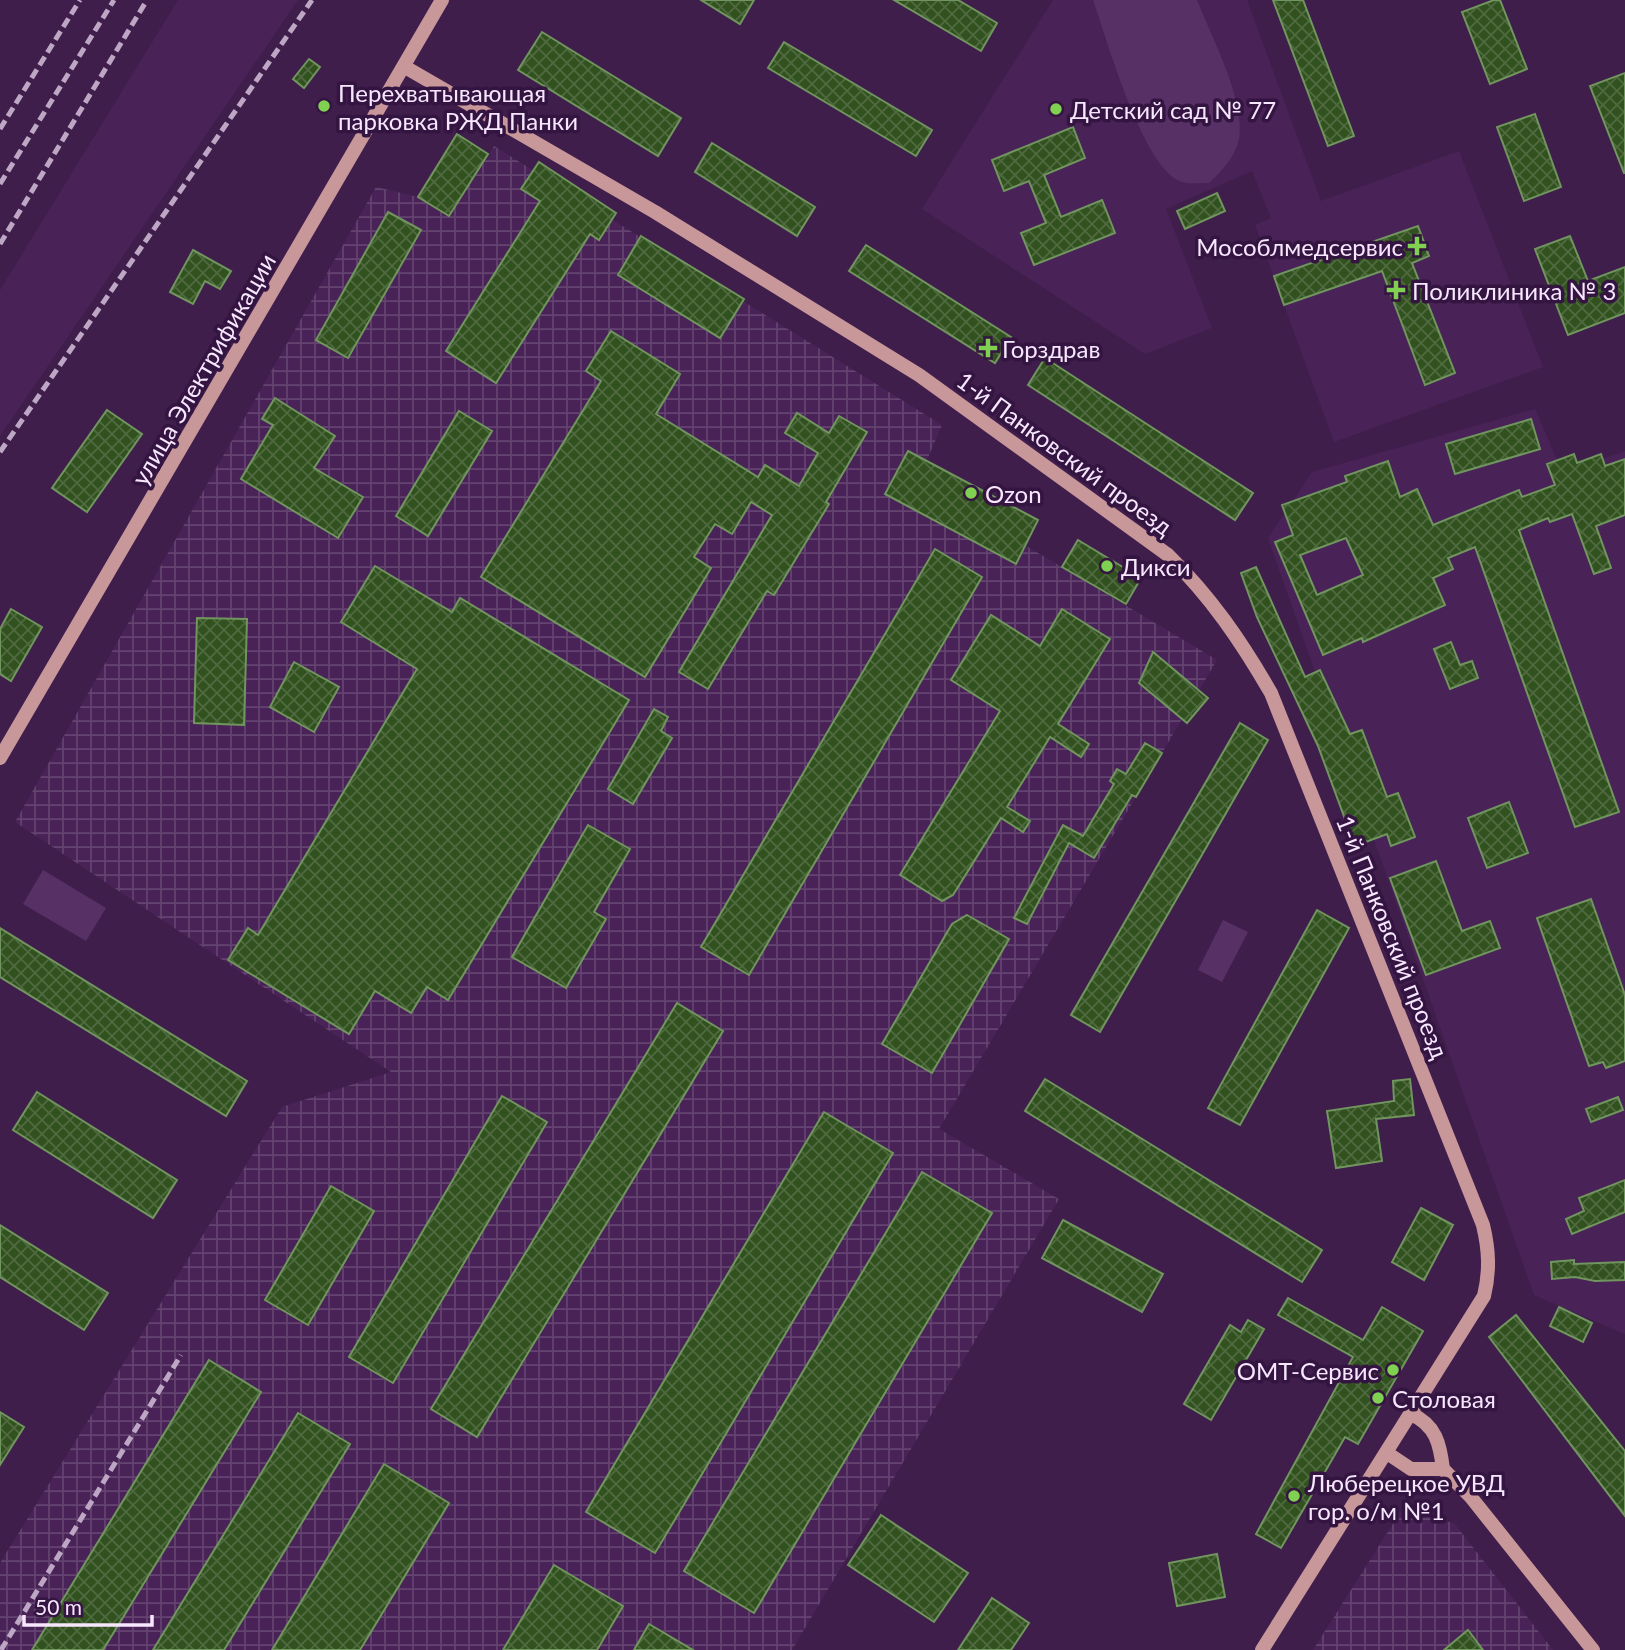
<svg xmlns="http://www.w3.org/2000/svg" width="1625" height="1650" font-family="Lato,sans-serif">
	<style>
		.built { fill: #492357 }
		.industrial { fill: url(#industrial-grid) }
		.pitch { fill: #573166 }
		.building { fill: url(#building-cross-hatch); stroke: #71955f; stroke-width: 2; fill-rule: evenodd }
		.lines { fill: none; stroke-linecap: round; stroke-linejoin: round }
		.secondary { stroke: #c89799; stroke-width: 14 }
		.rail { stroke: #bda7c5; stroke-width: 5; stroke-dasharray: 10 5; stroke-linecap: butt }
		.poi-dot { fill: #80d051; stroke: #341440; stroke-width: 2.5 }
		.labels { text-anchor: middle; dominant-baseline: central; stroke-width: 7; stroke-linejoin: round; paint-order: stroke }
		.poi-label { font-size: 24px; fill: #f7e7fe; stroke: #341440; text-anchor: start }
		.street-label { font-size: 24px; fill: #f7e7fe; stroke: #341440 }
	</style>
	<defs>
		<pattern id="industrial-grid" width="8" height="8" patternUnits="userSpaceOnUse" patternTransform="scale(1.75)"><rect width="8" height="8" fill="#492357"/><path d="M0 4h8M4 0v8" fill="none" stroke="#644370"/></pattern>
		<pattern id="building-cross-hatch" width="8" height="8" patternUnits="userSpaceOnUse" patternTransform="scale(1.75)"><rect width="8" height="8" fill="#31511e"/><path d="M0 0l8 8M0 8l8-8" fill="none" stroke="#506a40"/></pattern>
	</defs>
	<rect width="100%" height="100%" fill="#3f1e4b"/>
	<g class="built">
		<path d="M178,0H298L0,436V290Z"/>
		<path d="M1053,0H1247L1321,201L1459,151L1543,367L1334,442L1255,225L1271,218L1252,171L1166,209L1212,328L1145,354L922,209Z"/>
		<path d="M1535,409L1563,473L1625,451V1334L1534,1295L1268,538L1312,472Z"/>
	</g>
	<g class="industrial">
		<path d="M494,146L942,425L918,481L1217,660L939,1129L1059,1199L792,1650H0V1563L282,1107L391,1072L15,822L376,187L418,197L449,216Z"/>
		<path d="M1401,1511L1454,1523L1553,1650H1313Z"/>
	</g>
	<g class="pitch">
		<path d="M1093,0H1197C1211,36 1246,101 1239,139C1235,157 1222,171 1209,183C1201,183 1190,184 1182,182C1143,170 1107,39 1093,0Z"/>
		<path d="M43,870L106,908L86,941L23,904Z"/>
		<path d="M1223,920L1248,932L1222,982L1198,970Z"/>
	</g>
	<g class="building">
		<path d="M701,0H754L740,24Z"/>
		<path d="M894,0H958L997,23L981,51Z"/>
		<path d="M1273,0H1303L1354,136L1328,146Z"/>
		<path d="M1494,0H1500L1527,69L1490,84L1462,12Z"/>
		<path d="M542,32L681,118L658,156L518,70Z"/>
		<path d="M784,42L932,130L916,156L768,68Z"/>
		<path d="M309,59L320,67L304,88L293,79Z"/>
		<path d="M1625,73V173H1624L1590,86Z"/>
		<path d="M1535,114L1561,187L1524,201L1497,127Z"/>
		<path d="M1073,127L1085,158L1044,175L1061,217L1102,200L1115,233L1034,265L1021,233L1046,223L1029,181L1004,191L992,160Z"/>
		<path d="M457,134L488,154L449,216L418,197Z"/>
		<path d="M712,143L815,207L797,236L695,172Z"/>
		<path d="M539,162L616,213L599,240L590,234L496,383L446,351L540,201L521,189Z"/>
		<path d="M1217,193L1225,211L1185,229L1177,211Z"/>
		<path d="M388,212L421,230L348,358L316,340Z"/>
		<path d="M1418,226L1429,256L1412,263L1455,373L1425,385L1382,271L1284,305L1274,276Z"/>
		<path d="M641,236L744,299L720,338L618,275Z"/>
		<path d="M1570,236L1588,281L1625,267V313L1568,335L1535,249Z"/>
		<path d="M866,245L1011,337L995,363L849,271Z"/>
		<path d="M193,250L231,271L220,289L205,281L193,304L170,292Z"/>
		<path d="M611,331L680,374L656,414L758,477L765,465L799,486L818,453L785,433L797,413L829,433L839,416L867,432L826,502L829,504L774,595L767,591L708,689L679,672L772,515L751,502L732,534L715,524L694,557L711,568L645,677L481,577L601,381L586,371Z"/>
		<path d="M1045,358L1253,493L1235,520L1028,385Z"/>
		<path d="M275,398L335,436L314,468L363,497L338,538L241,479L273,425L262,419Z"/>
		<path d="M107,410L142,434L87,512L52,488Z"/>
		<path d="M459,411L492,431L428,536L396,516Z"/>
		<path d="M1531,419L1540,449L1455,474L1446,444Z"/>
		<path d="M908,451L1038,520L1016,564L885,494Z"/>
		<path d="M1574,454L1577,463L1601,454L1605,466L1625,459V515L1596,526L1611,568L1594,574L1572,514L1550,522L1548,518L1519,530L1619,812L1575,827L1475,547L1448,558L1453,569L1433,578L1445,605L1363,642L1362,638L1323,655L1275,542L1293,535L1282,505L1347,482L1345,476L1388,461L1400,497L1417,489L1433,525L1519,490L1522,497L1555,485L1547,464ZM1346,538L1363,575L1317,595L1300,555Z"/>
		<path d="M1078,540L1141,578L1126,604L1062,567Z"/>
		<path d="M935,549L982,577L749,975L701,947Z"/>
		<path d="M375,566L452,612L460,598L629,700L448,1000L427,987L411,1013L375,991L349,1034L228,960L248,928L258,935L417,669L341,622Z"/>
		<path d="M1256,567L1305,677L1320,670L1350,734L1362,730L1387,797L1398,793L1415,837L1391,846L1387,834L1355,846L1318,746L1257,617L1241,573Z"/>
		<path d="M11,609L42,627L11,681L0,674V629Z"/>
		<path d="M1062,609L1110,639L1058,724L1089,744L1081,757L1050,737L1007,807L1030,821L1023,832L1001,818L953,895L942,901L900,875L1000,711L951,680L991,615L1040,646Z"/>
		<path d="M197,618L247,619L244,725L194,723Z"/>
		<path d="M1451,642L1460,665L1472,661L1478,678L1450,689L1434,649Z"/>
		<path d="M1153,652L1208,698L1187,723L1139,683Z"/>
		<path d="M294,662L339,687L314,732L270,707Z"/>
		<path d="M654,709L668,717L661,731L672,738L633,804L608,789Z"/>
		<path d="M1240,723L1268,740L1100,1032L1071,1015Z"/>
		<path d="M1145,743L1162,753L1136,797L1132,795L1094,858L1069,843L1027,924L1014,918L1063,825L1083,836L1114,784L1110,781L1117,769L1126,774Z"/>
		<path d="M1509,802L1528,853L1487,868L1468,818Z"/>
		<path d="M588,825L630,849L594,912L606,919L566,988L512,957Z"/>
		<path d="M1436,861L1462,931L1490,921L1500,948L1426,975L1390,878Z"/>
		<path d="M1591,899L1625,995V1061L1606,1068L1603,1062L1589,1066L1537,918Z"/>
		<path d="M1317,910L1349,928L1240,1125L1208,1108Z"/>
		<path d="M967,915L1009,939L932,1073L882,1044L952,924Z"/>
		<path d="M0,928L247,1081L226,1116L0,977Z"/>
		<path d="M677,1003L723,1031L477,1437L431,1409Z"/>
		<path d="M1045,1079L1322,1250L1302,1282L1025,1111Z"/>
		<path d="M1410,1079L1414,1115L1376,1119L1382,1161L1336,1168L1327,1111L1394,1101L1393,1081Z"/>
		<path d="M37,1092L177,1180L153,1218L13,1130Z"/>
		<path d="M502,1096L547,1122L393,1383L349,1357Z"/>
		<path d="M1618,1097L1623,1110L1591,1122L1586,1109Z"/>
		<path d="M824,1112L893,1153L655,1553L586,1512Z"/>
		<path d="M922,1172L992,1213L754,1613L684,1571Z"/>
		<path d="M1625,1180V1212L1572,1234L1566,1219L1584,1211L1579,1198Z"/>
		<path d="M331,1186L374,1211L308,1325L265,1300Z"/>
		<path d="M1421,1208L1453,1225L1424,1280L1392,1262Z"/>
		<path d="M1063,1220L1163,1274L1142,1312L1042,1258Z"/>
		<path d="M0,1225L108,1293L84,1330L0,1277Z"/>
		<path d="M1574,1260V1264L1625,1262V1280L1595,1281L1575,1277L1552,1279L1551,1262Z"/>
		<path d="M1288,1298L1363,1340L1382,1307L1423,1331L1358,1444L1345,1437L1281,1548L1256,1534L1353,1357L1278,1315Z"/>
		<path d="M1559,1307L1592,1323L1583,1342L1550,1326Z"/>
		<path d="M1516,1315L1625,1451V1516L1489,1337Z"/>
		<path d="M1248,1320L1264,1329L1211,1420L1184,1404L1230,1325L1241,1332Z"/>
		<path d="M209,1360L261,1392L103,1650H32Z"/>
		<path d="M0,1412L24,1427L0,1465Z"/>
		<path d="M298,1413L350,1444L224,1650H153Z"/>
		<path d="M384,1464L449,1503L360,1650H272Z"/>
		<path d="M881,1515L968,1573L934,1622L848,1565Z"/>
		<path d="M1217,1554L1225,1597L1177,1606L1169,1563Z"/>
		<path d="M554,1565L623,1606L597,1650H503Z"/>
		<path d="M992,1598L1029,1623L1011,1650H958Z"/>
		<path d="M649,1624L693,1650H634Z"/>
		<path d="M1468,1630L1483,1650H1444Z"/>
	</g>
	<g class="lines">
		<g class="secondary">
			<path d="M405,67L655,212L919,375L1168,555C1211,597 1241,641 1271,693L1483,1225C1489,1250 1490,1271 1484,1296L1262,1650"/>
			<path d="M0,758L442,0"/>
			<path d="M1411,1414C1436,1425 1440,1444 1443,1469"/>
			<path d="M1387,1453L1411,1469H1443"/>
			<path d="M1443,1469L1470,1496L1593,1650"/>
		</g>
		<g class="rail">
			<path d="M0,129L80,0"/>
			<path d="M0,184L114,0"/>
			<path d="M0,244L147,0"/>
			<path d="M0,452L312,0"/>
			<path d="M1,1650L181,1355"/>
		</g>
	</g>
	<g class="poi-dot">
		<circle cx="324" cy="106" r="7"/>
		<circle cx="1056" cy="109" r="7"/>
		<path d="M1413.5 235.5h7v7h7v7h-7v7h-7v-7h-7v-7h7z"/>
		<path d="M1392.5 279.5h7v7h7v7h-7v7h-7v-7h-7v-7h7z"/>
		<path d="M984.5 337.5h7v7h7v7h-7v7h-7v-7h-7v-7h7z"/>
		<circle cx="971" cy="493" r="7"/>
		<circle cx="1107" cy="566" r="7"/>
		<circle cx="1393" cy="1370" r="7"/>
		<circle cx="1378" cy="1398" r="7"/>
		<circle cx="1294" cy="1496" r="7"/>
	</g>
	<g class="labels">
		<g class="poi-label">
			<text x="338" y="92">Перехватывающая<tspan x="338" dy="28">парковка РЖД Панки</tspan></text>
			<text x="1070" y="109">Детский сад № 77</text>
			<text x="1403" y="246" text-anchor="end">Мособлмедсервис</text>
			<text x="1412" y="290">Поликлиника № 3</text>
			<text x="1002" y="348">Горздрав</text>
			<text x="985" y="493">Ozon</text>
			<text x="1121" y="566">Дикси</text>
			<text x="1379" y="1370" text-anchor="end">ОМТ-Сервис</text>
			<text x="1392" y="1398">Столовая</text>
			<text x="1308" y="1482">Люберецкое УВД<tspan x="1308" dy="28">гор. о/м №1</tspan></text>
		</g>
		<g class="street-label">
			<text transform="translate(203 369) rotate(-60)">улица Электрификации</text>
			<text transform="translate(1065 453) rotate(36)">1-й Панковский проезд</text>
			<text transform="translate(1393 937) rotate(68)">1-й Панковский проезд</text>
		</g>
	</g>
	<path d="M24 1615v10h128v-10" fill="none" stroke="#f7e7fe" stroke-width="3.5"/>
	<text x="35" y="1615" font-size="21" fill="#f7e7fe" stroke="#341440" stroke-width="5" paint-order="stroke">50 m</text>
</svg>
